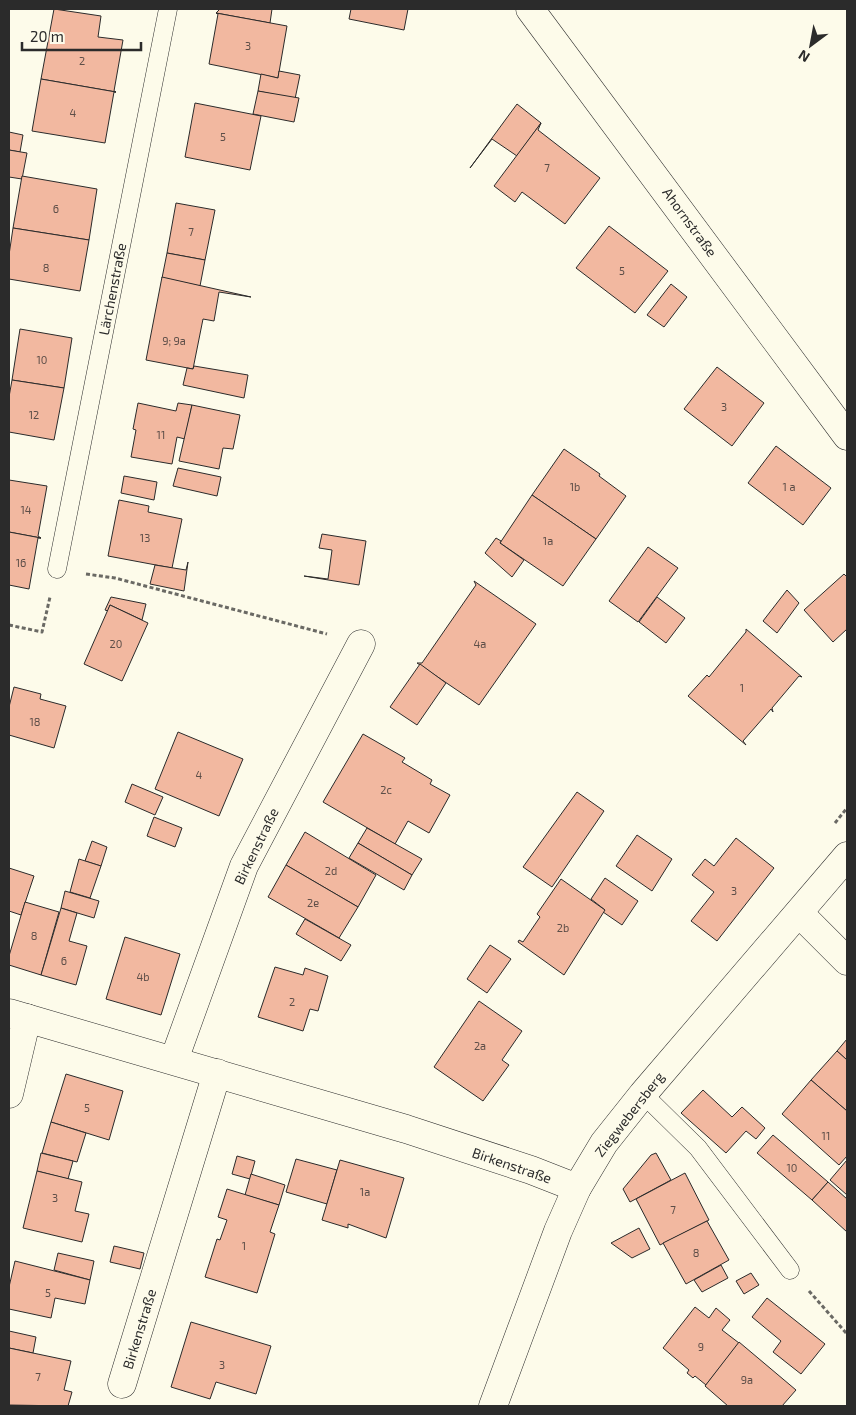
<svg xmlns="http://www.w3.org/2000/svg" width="856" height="1415" font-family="'Exo 2',sans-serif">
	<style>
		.building { fill: #f2b8a0; stroke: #2b2b2b }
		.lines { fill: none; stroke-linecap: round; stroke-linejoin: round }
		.service-casing { stroke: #2b2b2b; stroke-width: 19 }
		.minor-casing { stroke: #2b2b2b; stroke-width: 29 }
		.secondary-casing { stroke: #2b2b2b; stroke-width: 29 }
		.path { stroke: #6a6964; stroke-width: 3; stroke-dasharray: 4 2.5; stroke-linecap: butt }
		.service { stroke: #fdfbea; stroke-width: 18 }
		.minor { stroke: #fdfbea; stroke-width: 28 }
		.secondary { stroke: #fdfbea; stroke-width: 28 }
		.labels { text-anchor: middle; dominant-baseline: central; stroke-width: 4; stroke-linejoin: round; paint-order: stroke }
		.number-label { font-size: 11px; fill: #5d4e48 }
		.street-label { font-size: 14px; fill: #2b2b2b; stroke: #fdfbea }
	</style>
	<rect width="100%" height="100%" fill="#fdfbea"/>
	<g class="building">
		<path d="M54,9L101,16L98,37L123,40L114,91L116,92L41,79Z"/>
		<path d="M220,9H272L270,23L216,13Z"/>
		<path d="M351,9H408L404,30L349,19Z"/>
		<path d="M216,13L287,26L278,78L209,64L218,14Z"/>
		<path d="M279,71L300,75L295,99L258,91L261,74L278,78Z"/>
		<path d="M41,79L116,92H114L105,143L32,131Z"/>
		<path d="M258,91L299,98L294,122L253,114Z"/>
		<path d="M195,103L261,116L250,170L185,157Z"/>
		<path d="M517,104L541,123L517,156L492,139L470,168Z"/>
		<path d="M541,123L538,130L600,178L565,224L522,192L515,202L494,186Z"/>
		<path d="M9,132L23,135L20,152L9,150Z"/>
		<path d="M9,150L27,153L22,179L9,177Z"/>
		<path d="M22,176L97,189L89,240L13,228Z"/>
		<path d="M176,203L215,210L205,260L167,253Z"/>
		<path d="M609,226L668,271L635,313L576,268Z"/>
		<path d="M13,228L89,240L80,291L9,279V255Z"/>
		<path d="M167,253L205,260L200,286L162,278Z"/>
		<path d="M162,277L251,297L219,292L214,321L203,319L193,369L146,360Z"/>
		<path d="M671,284L687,297L664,327L647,315Z"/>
		<path d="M20,329L72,338L64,388L12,380Z"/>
		<path d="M194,366L248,375L244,398L183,385L187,368L193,369Z"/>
		<path d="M717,367L764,403L732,446L684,409Z"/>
		<path d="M12,380L64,388L54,440L9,432V397Z"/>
		<path d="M138,403L176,411L178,403L192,405L185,439L177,437L172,464L131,457L136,430L133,429Z"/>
		<path d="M192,405L240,415L233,449L223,448L219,469L179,461Z"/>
		<path d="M776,446L831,488L803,525L748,483Z"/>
		<path d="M564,449L600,474L599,476L626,496L596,539L532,495Z"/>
		<path d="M178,468L221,477L217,496L173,486Z"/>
		<path d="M124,476L157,482L154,500L121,493Z"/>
		<path d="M9,480L47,486L38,536L41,538L9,532Z"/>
		<path d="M532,495L596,539L563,586L500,543Z"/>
		<path d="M119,500L149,506L148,512L182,519L172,568L108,556Z"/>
		<path d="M9,532L41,538H38L29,589L9,585Z"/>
		<path d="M322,534L366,541L359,585L304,576L328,579L332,550L319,548Z"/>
		<path d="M496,538L501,541L500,543L524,560L512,577L485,553Z"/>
		<path d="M648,547L678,568L638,622L609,601Z"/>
		<path d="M188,562L184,591L150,584L155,565L186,570Z"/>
		<path d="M844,574L847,577V629L833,642L804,610Z"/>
		<path d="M474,581L536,624L479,705L417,663H422L476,585Z"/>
		<path d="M787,590L799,603L777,633L763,621Z"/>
		<path d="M111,597L146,604L142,620L110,605L108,611L105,610Z"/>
		<path d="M657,597L685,618L666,643L639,622Z"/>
		<path d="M110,605L148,623L122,681L84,664Z"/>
		<path d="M746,629L802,677L799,676L772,708L773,712L771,709L743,741L746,745L688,696L707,675L709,677L746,632Z"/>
		<path d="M420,664L446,683L417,725L390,707Z"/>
		<path d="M14,687L41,694L40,699L66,706L54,748L9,735V707Z"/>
		<path d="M178,732L243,759L219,816L155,789Z"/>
		<path d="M363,734L405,758L402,762L432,780L430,784L450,795L429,833L408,821L395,844L323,802Z"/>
		<path d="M132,784L163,797L155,815L125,802Z"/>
		<path d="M577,792L604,811L552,887L523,867Z"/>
		<path d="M154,817L182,828L175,847L147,836Z"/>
		<path d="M367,828L422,859L412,875L358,843Z"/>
		<path d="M305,832L376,875L358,907L286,865Z"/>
		<path d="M637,835L672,859L652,891L616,866Z"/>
		<path d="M736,838L774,868L717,941L691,921L714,892L692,875L705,859L714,866Z"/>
		<path d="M92,841L107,847L101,866L85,861Z"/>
		<path d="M358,843L412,875L404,890L349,858Z"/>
		<path d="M79,859L101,866L90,898L70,892Z"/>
		<path d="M286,865L358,907L339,938L268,897Z"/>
		<path d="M9,868L34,876L21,915L9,911Z"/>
		<path d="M605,878L638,901L622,925L603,912L605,910L591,899Z"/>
		<path d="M561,879L605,910L564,975L518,942L519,940L523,942L540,917L537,914Z"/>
		<path d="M65,891L99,901L94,918L61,908Z"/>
		<path d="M25,902L59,912L41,975L9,965V956Z"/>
		<path d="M61,908L77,913L69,941L87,946L76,985L41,975Z"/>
		<path d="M305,919L351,945L341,961L296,934Z"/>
		<path d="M125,937L180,954L161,1015L106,999Z"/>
		<path d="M490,945L511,959L487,993L467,979Z"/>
		<path d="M275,967L303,975L305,968L328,976L318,1011L310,1009L303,1031L258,1017Z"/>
		<path d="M479,1001L522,1031L502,1060L509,1065L483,1101L434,1067Z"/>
		<path d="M847,1039V1060L837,1051Z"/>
		<path d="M837,1051L847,1060V1111L811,1080Z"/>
		<path d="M66,1074L123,1091L109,1140L51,1122Z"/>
		<path d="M811,1080L847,1111V1156L839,1165L782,1114Z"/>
		<path d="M703,1090L732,1117L742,1107L765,1128L756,1139L746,1131L726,1153L681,1113Z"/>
		<path d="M51,1122L86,1133L77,1162L42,1153Z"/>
		<path d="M773,1135L828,1182L812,1200L757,1153Z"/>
		<path d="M41,1153L73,1161L68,1179L37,1171Z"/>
		<path d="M656,1153L671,1180L630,1202L623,1189L651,1155Z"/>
		<path d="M237,1156L255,1161L250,1179L232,1174Z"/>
		<path d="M296,1159L337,1170L327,1204L286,1192Z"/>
		<path d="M340,1160L404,1178L386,1238L348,1224V1228L322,1220Z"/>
		<path d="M847,1160V1195L830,1180Z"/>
		<path d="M37,1171L82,1182L75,1211L89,1214L82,1242L23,1228Z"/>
		<path d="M685,1173L709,1220L660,1245L636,1199Z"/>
		<path d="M251,1174L285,1185L279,1205L245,1195Z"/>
		<path d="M828,1182L847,1199V1232L812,1200Z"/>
		<path d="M227,1189L279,1205L270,1232L275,1234L257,1293L205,1277L217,1239L220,1240L227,1220L218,1217Z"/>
		<path d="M707,1221L729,1260L686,1284L663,1243Z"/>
		<path d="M639,1228L650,1249L632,1258L611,1243Z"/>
		<path d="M114,1246L144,1253L140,1269L110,1262Z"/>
		<path d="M58,1253L94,1261L90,1280L54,1270Z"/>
		<path d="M15,1261L90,1280L85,1304L55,1298L51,1318L9,1309V1287Z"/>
		<path d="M721,1265L728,1278L702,1292L694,1280Z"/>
		<path d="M751,1273L759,1285L744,1294L736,1281Z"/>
		<path d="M767,1298L825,1344L801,1374L773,1352L781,1341L752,1317Z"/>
		<path d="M695,1307L709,1318L716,1308L730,1320L722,1330L739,1343L706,1385L695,1376L693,1378L687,1373L689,1370L663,1348Z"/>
		<path d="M191,1322L271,1346L256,1394L216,1382L210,1399L171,1387Z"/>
		<path d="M9,1331L36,1337L33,1353L9,1348Z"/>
		<path d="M739,1342L796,1390L782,1406H728L705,1386Z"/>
		<path d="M9,1348L71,1361L64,1390L72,1392L68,1406L9,1405Z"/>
	</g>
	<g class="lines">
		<g class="service-casing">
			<g id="service">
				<path d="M57,569L168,9"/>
				<path d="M643,1094L698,1148L790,1270"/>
			</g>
		</g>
		<g class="minor-casing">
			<g id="minor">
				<path d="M530,9L847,436"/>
				<path d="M799,913L847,961"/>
				<path d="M9,1013L406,1129L531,1170L577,1188"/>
				<path d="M174,1060L244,866L361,644"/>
				<path d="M9,1094L27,1018"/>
				<path d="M122,1384L217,1073"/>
			</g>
		</g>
		<g class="secondary-casing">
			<path id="secondary" d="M493,1406L558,1231L577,1188L604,1143L643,1094L847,856"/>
		</g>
		<g class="path">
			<path d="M86,574L115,578L327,634"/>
			<path d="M9,625L42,632L50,597"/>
			<path d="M835,823L847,808"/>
			<path d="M809,1291L847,1334"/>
		</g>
		<use href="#service" class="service"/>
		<use href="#minor" class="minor"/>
		<use href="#secondary" class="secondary"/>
	</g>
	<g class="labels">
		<g class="number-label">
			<text x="248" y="45">3</text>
			<text x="82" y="60">2</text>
			<text x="73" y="112">4</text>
			<text x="223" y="136">5</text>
			<text x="547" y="167">7</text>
			<text x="56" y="208">6</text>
			<text x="191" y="231">7</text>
			<text x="46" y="267">8</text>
			<text x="622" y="270">5</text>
			<text x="174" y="340">9; 9a</text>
			<text x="42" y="359">10</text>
			<text x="724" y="406">3</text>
			<text x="34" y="414">12</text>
			<text x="161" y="434">11</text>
			<text x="575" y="486">1b</text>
			<text x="789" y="486">1 a</text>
			<text x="26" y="509">14</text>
			<text x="145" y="537">13</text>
			<text x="548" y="540">1a</text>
			<text x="21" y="562">16</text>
			<text x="116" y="643">20</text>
			<text x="480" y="643">4a</text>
			<text x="742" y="687">1</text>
			<text x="35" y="721">18</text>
			<text x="199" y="774">4</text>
			<text x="386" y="789">2c</text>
			<text x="331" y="870">2d</text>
			<text x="734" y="890">3</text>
			<text x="313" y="902">2e</text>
			<text x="563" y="927">2b</text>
			<text x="34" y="935">8</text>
			<text x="64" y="960">6</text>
			<text x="143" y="976">4b</text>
			<text x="292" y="1001">2</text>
			<text x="480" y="1045">2a</text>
			<text x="87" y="1107">5</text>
			<text x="826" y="1135">11</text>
			<text x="792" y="1167">10</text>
			<text x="365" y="1191">1a</text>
			<text x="55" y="1197">3</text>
			<text x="673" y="1209">7</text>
			<text x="244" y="1245">1</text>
			<text x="696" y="1252">8</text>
			<text x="48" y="1292">5</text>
			<text x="701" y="1346">9</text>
			<text x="222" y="1364">3</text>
			<text x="38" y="1376">7</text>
			<text x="747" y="1379">9a</text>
		</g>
		<g class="street-label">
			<text transform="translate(690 222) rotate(54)">Ahornstraße</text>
			<text transform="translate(112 289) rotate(-79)">Lärchenstraße</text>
			<text transform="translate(256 846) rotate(-64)">Birkenstraße</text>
			<text transform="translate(629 1114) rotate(-52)">Ziegwebersberg</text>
			<text transform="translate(512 1165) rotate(19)">Birkenstraße</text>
			<text transform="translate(139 1329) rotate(-73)">Birkenstraße</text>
		</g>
	</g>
	<rect width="856" height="1415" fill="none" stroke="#2b2b2b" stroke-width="20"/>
	<g transform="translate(811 45) rotate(212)" stroke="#fdfbea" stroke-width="4" paint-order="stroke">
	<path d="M0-4L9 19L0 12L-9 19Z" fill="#2b2b2b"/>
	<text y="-8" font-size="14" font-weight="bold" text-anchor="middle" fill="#2b2b2b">N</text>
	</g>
	<path d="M22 42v8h119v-8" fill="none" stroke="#2b2b2b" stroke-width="2.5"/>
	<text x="30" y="42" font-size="15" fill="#2b2b2b" stroke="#fdfbea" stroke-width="4" paint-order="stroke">20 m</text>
</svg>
